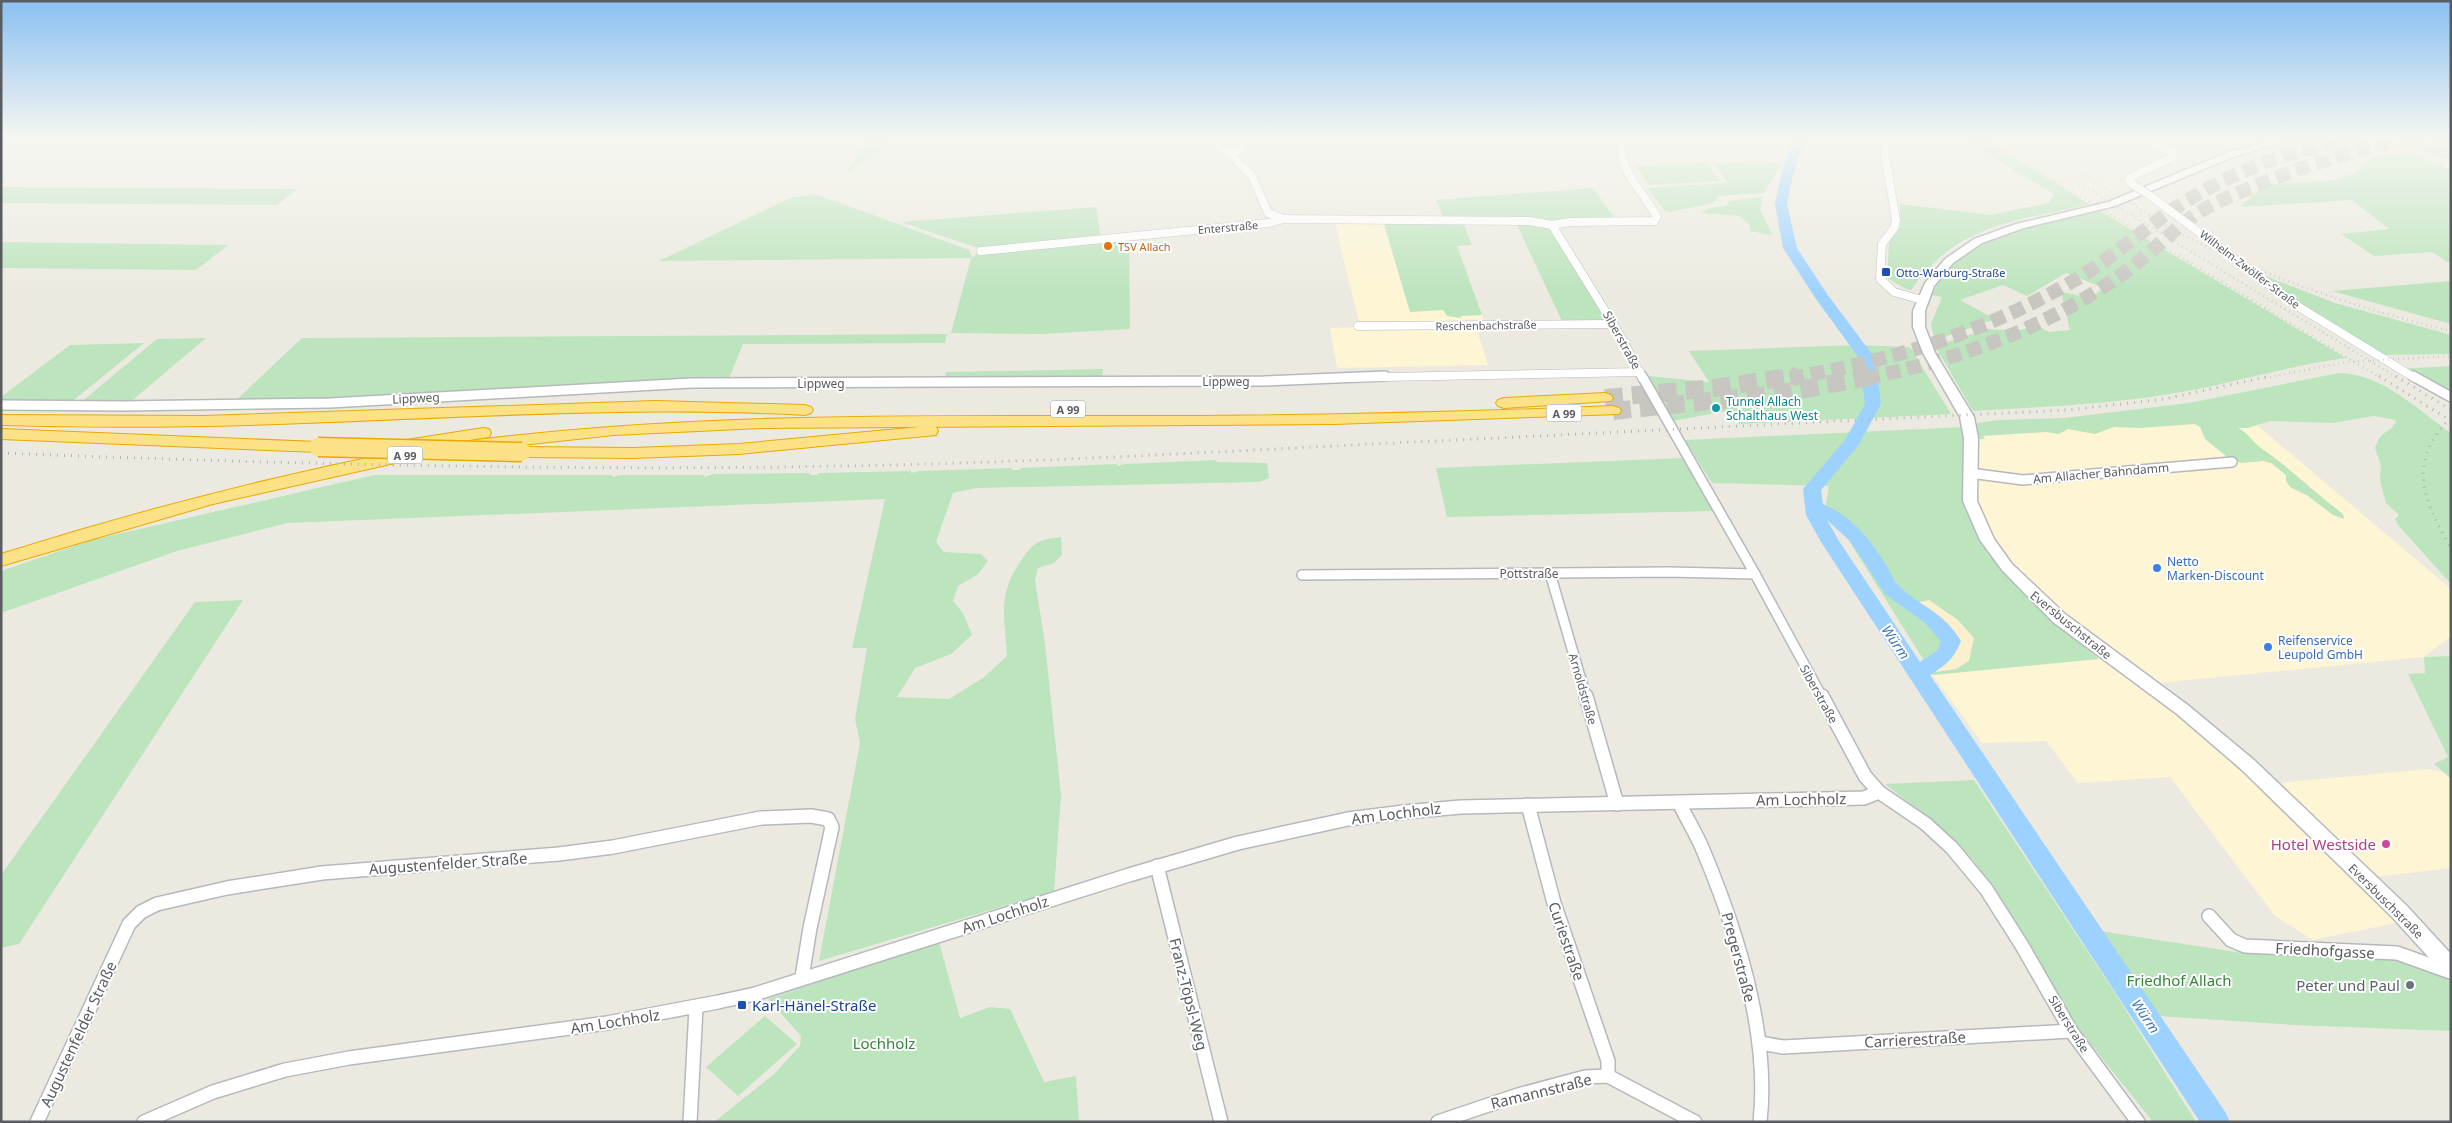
<svg xmlns="http://www.w3.org/2000/svg" width="2452" height="1123" font-family="'Noto Sans',sans-serif">
	<style>
		.commercial { fill: #fdf5d3 }
		.green { fill: #bce4bd }
		.sand { fill: #faf0cd }
		.lines { fill: none; stroke-linecap: round; stroke-linejoin: round }
		.river { fill: #9dd2ff; fill-rule: evenodd }
		.highway-tunnel-far1 { stroke: #c7c6c0; stroke-width: 14; stroke-dasharray: 14 7; stroke-linecap: butt }
		.highway-tunnel { stroke: #c7c6c0; stroke-width: 18; stroke-dasharray: 18 9; stroke-linecap: butt }
		.street-far2-casing { stroke: #b6b8bd; stroke-width: 9 }
		.street-far1-casing { stroke: #b6b8bd; stroke-width: 12 }
		.street-casing { stroke: #b6b8bd; stroke-width: 16 }
		.secondary-casing { stroke: #b6b9bf; stroke-width: 3 }
		.highway-casing { stroke: #eba801; stroke-width: 2 }
		.street-far2 { stroke: #fff; stroke-width: 8 }
		.street-far1 { stroke: #fff; stroke-width: 9 }
		.street { stroke: #fff; stroke-width: 13 }
		.secondary { fill: #fff; fill-rule: evenodd }
		.highway { fill: #fce287; fill-rule: evenodd }
		.rail-far1 { stroke: #b3b4b4; stroke-width: 2.5; stroke-dasharray: 0.5 4.5; stroke-linecap: butt }
		.rail { stroke: #b3b4b4; stroke-width: 3; stroke-dasharray: 1 6; stroke-linecap: butt }
		.street-bridge-casing { stroke: #b6b8bd; stroke-width: 9; stroke-linecap: butt }
		.highway-bridge-casing { stroke: #eba801; stroke-width: 21; stroke-linecap: butt }
		.street-bridge { stroke: #fff; stroke-width: 8 }
		.highway-bridge { stroke: #fce287; stroke-width: 18 }
		.food-dot { fill: #e8710a; stroke: #fff; stroke-width: 2 }
		.transit-dot { fill: #1a4fb4; stroke: #fff; stroke-width: 2 }
		.culture-dot { fill: #0f9aa8; stroke: #fff; stroke-width: 2 }
		.shop-dot { fill: #3f7fe0; stroke: #fff; stroke-width: 2 }
		.hotel-dot { fill: #d1479c; stroke: #fff; stroke-width: 2 }
		.worship-dot { fill: #6b7280; stroke: #fff; stroke-width: 2 }
		.labels { text-anchor: middle; dominant-baseline: central; stroke-width: 4; stroke-linejoin: round; paint-order: stroke }
		.far-street-label { font-size: 11px; fill: #595c61; stroke: #fff }
		.far-food-label { font-size: 11px; fill: #c56008; stroke: #fff; text-anchor: start }
		.far-transit-label { font-size: 11px; fill: #164399; stroke: #fff; text-anchor: start }
		.shield { fill: #fff; stroke: #8b8d90; stroke-width: 1 }
		.shield-label { font-size: 11px; font-weight: bold; fill: #595c61 }
		.street-label { font-size: 12px; fill: #595c61; stroke: #fff }
		.culture-label { font-size: 12px; fill: #0d838f; stroke: #fff; text-anchor: start }
		.shop-label { font-size: 12px; fill: #366cbe; stroke: #fff; text-anchor: start }
		.water-label { font-size: 14px; font-style: italic; fill: #3e77b8; stroke: #fff }
		.near-street-label { font-size: 15px; fill: #595c61; stroke: #fff }
		.near-hotel-label { font-size: 15px; fill: #b23c85; stroke: #fff; text-anchor: end }
		.near-park-label { font-size: 15px; fill: #35843a; stroke: #fff }
		.near-worship-label { font-size: 15px; fill: #5b616d; stroke: #fff; text-anchor: end }
		.near-transit-label { font-size: 15px; fill: #164399; stroke: #fff; text-anchor: start }
	</style>
	<rect width="100%" height="100%" fill="#eceae0"/>
	<g class="commercial">
		<path d="M1335,220L1383,221L1444,310L1461,316L1482,315L1485,323L1476,327L1488,365L1337,368L1330,328L1360,327V325L1341,250Z"/>
		<path d="M2246,416L2451,589V636L2424,657L2158,683L2171,701L2401,922L2313,940L2275,916L2170,777L2078,783L2046,741L1982,743L1933,675L2099,658L2061,628L1987,553L1964,508V427Z"/>
		<path d="M2429,769L2451,774V868L2374,877L2278,783Z"/>
	</g>
	<g class="green">
		<path d="M868,137H896L870,159L846,173Z"/>
		<path d="M1959,137H1981L2089,204C2016,222 1957,223 1911,290H1908L1887,278L1889,242L1900,227V204L1991,215L2049,203L2054,194Z"/>
		<path d="M2451,140V160L2407,146Z"/>
		<path d="M2410,153L2451,170V264L2432,252L2374,256L2341,234L2389,229L2352,200L2240,207L2264,185L2337,180L2354,174L2364,166L2370,157Z"/>
		<path d="M1761,161L1782,163L1764,193L1719,196L1713,203L1670,212L1664,210L1647,188L1728,183L1713,163Z"/>
		<path d="M1707,162L1720,181L1649,185L1636,166Z"/>
		<path d="M1,187L297,189L277,205L1,203Z"/>
		<path d="M1593,188L1616,220L1547,221L1444,218L1436,200Z"/>
		<path d="M815,194L969,250L972,258L981,249L901,222L1096,207L1101,240L1129,237L1130,329L1041,334L951,333L971,258L659,261L790,198Z"/>
		<path d="M1762,197L1760,209L1772,235L1750,231V225L1739,216L1701,213L1709,208L1726,206L1729,201Z"/>
		<path d="M2100,211L2346,358C2284,366 2224,386 2163,395C2100,405 2036,407 1973,411L1935,346L1988,329L2016,331L2036,326L2049,332L2070,330L2061,292L2090,298L2104,288L2066,273L2027,296L2003,285L1960,300L1995,319L1942,338H1934L1931,324L1942,297L1932,295C1936,288 1939,280 1943,275C1976,232 2051,222 2100,211Z"/>
		<path d="M1383,221L1463,222L1472,245L1457,246L1482,315L1461,316V318L1447,316L1443,310L1410,312Z"/>
		<path d="M1516,223L1549,227L1607,320L1604,322L1562,321Z"/>
		<path d="M1,242L228,245L196,270L1,268Z"/>
		<path d="M2240,266L2335,303L2451,335V354L2374,355Z"/>
		<path d="M2451,281V324L2332,291Z"/>
		<path d="M947,334L945,343L743,344L728,381L233,403L302,338Z"/>
		<path d="M206,338L128,404H79L157,339Z"/>
		<path d="M144,343L70,403L1,402V397L70,345Z"/>
		<path d="M1856,345L1910,347L1951,414L1739,424L1732,410L1673,421L1649,376L1709,382L1689,351Z"/>
		<path d="M2451,366V403L2397,369Z"/>
		<path d="M1103,369L1102,378L944,381L946,372Z"/>
		<path d="M2339,373C2382,374 2417,409 2451,433V584L2398,525L2395,519L2399,515L2386,503L2380,480L2381,466L2375,448C2377,444 2378,439 2381,436C2388,429 2393,430 2396,420L2374,416L2333,423L2270,421L2248,428H2238C2248,433 2252,441 2261,448C2290,468 2315,493 2343,514L2344,519L2333,515L2308,496L2290,487L2286,481V475L2271,463L2263,461L2241,463L2226,456L2205,439L2200,427L2195,424L2140,428L2114,427L2095,434L2068,429L2059,434L2046,432L1983,436L1985,439H1978L1976,426L1978,423L1999,420L2064,418L2189,403Z"/>
		<path d="M1964,427V508L1987,553L2061,628L2099,659L1933,675L1826,504L1829,486L1712,483L1685,440Z"/>
		<path d="M1682,458L1716,511L1447,517L1436,468Z"/>
		<path d="M1216,460L1217,462L1267,463L1269,478L1259,482L976,488L953,493L936,542L944,552L981,554L988,561L977,575L958,586L953,601L963,613L972,635L951,654L915,668L897,697L949,699L983,678L1007,656C1005,618 997,595 1020,562C1034,542 1037,540 1061,537L1062,555L1054,563L1038,568L1035,580L1045,644L1061,795L1054,891L819,961L860,743L855,719L867,648H852L885,499L287,523L177,551L1,613V571L92,540L374,475H612V477L621,475H705L704,477L714,474L810,473V475H818L819,473L911,471V473L920,471L1012,468V470H1020L1021,468L1117,464V466L1126,464Z"/>
		<path d="M243,600L19,944L1,948V875L195,602Z"/>
		<path d="M2451,656V776L2449,777L2434,764L2448,757L2408,674L2425,673L2424,657Z"/>
		<path d="M1974,780L2115,993L2196,1122H2153L2082,1033L1973,860L1926,816L1885,784Z"/>
		<path d="M2100,931L2242,953L2399,957L2451,981V1031L2294,1025L2158,1016Z"/>
		<path d="M939,942L960,1018L990,1007L1010,1009L1044,1082L1076,1076L1079,1122H714L773,1075L800,1046L801,1036L768,999Z"/>
		<path d="M765,1016L797,1044L738,1096L706,1067Z"/>
	</g>
	<path class="sand" d="M1929,600L1958,620L1974,638L1969,661L1956,669L1936,672L1932,664L1945,655L1951,641C1943,625 1931,617 1916,607L1920,602Z"/>
	<g class="lines">
		<path class="river" d="M1794,137H1806L1793,175L1787,204L1797,248L1827,294L1875,358L1881,404L1858,446L1821,490L1823,504C1851,516 1869,538 1885,563C1890,571 1893,580 1899,586C1922,608 1943,611 1961,641C1953,660 1947,664 1930,675L2226,1113L2230,1122H2200L1821,542L1806,515L1803,489L1845,440L1865,404L1859,358L1816,299L1783,248L1775,204L1781,175ZM1827,520L1850,541L1885,594L1925,623L1941,641L1937,651L1920,662L1839,541Z"/>
		<g class="highway-tunnel-far1">
			<path d="M1790,378C1891,361 1986,332 2075,280C2111,259 2142,230 2177,207C2228,173 2285,152 2345,141"/>
			<path d="M1866,378C1955,361 2046,328 2121,275C2147,257 2169,233 2195,215C2212,203 2233,195 2253,187C2300,167 2347,152 2397,141"/>
		</g>
		<g class="highway-tunnel">
			<path d="M1605,398L1714,388L1797,376"/>
			<path d="M1613,411L1778,394L1873,376"/>
		</g>
		<g class="street-far2-casing">
			<g id="street-far2">
				<path d="M1206,137L1229,153L1252,176L1268,213L1284,219"/>
				<path d="M1885,137V156L1896,220L1894,228L1882,244L1880,279L1894,292L1922,300"/>
				<path d="M1229,153L1237,151L1248,137"/>
				<path d="M2132,184L2129,180L2131,177L2173,157L2171,152L2143,137"/>
				<path d="M2149,195L2299,307L2415,378"/>
				<path d="M1552,225L1623,340L1642,378"/>
				<path d="M981,251L1269,223L1284,219L1529,221L1552,225L1570,222L1654,221L1657,217C1643,190 1615,170 1623,137"/>
				<path d="M1358,326L1614,324"/>
				<path d="M1333,378L1640,372"/>
			</g>
		</g>
		<g class="street-far1-casing">
			<g id="street-far1">
				<path d="M1642,376L1755,574L1822,697"/>
				<path d="M2413,376L2451,397"/>
				<path d="M1,405L123,406L330,403L691,383L1264,381L1385,376"/>
				<path d="M1970,473L2023,480L2232,462"/>
				<path d="M1550,573L1586,697"/>
				<path d="M1302,575L1669,572L1755,574"/>
			</g>
		</g>
		<g class="street-casing">
			<g id="street">
				<path d="M1586,696L1617,804"/>
				<path d="M1822,696L1865,776L1879,792L1926,824L1952,848L1986,889L2021,944L2071,1031L2138,1122"/>
				<path d="M1679,802C1686,818 1696,833 1703,850C1737,931 1770,1033 1760,1122"/>
				<path d="M1528,805L1554,903L1608,1061V1076"/>
				<path d="M1157,866L1221,1122"/>
				<path d="M2209,916L2231,940L2245,946L2397,953L2450,972"/>
				<path d="M1760,1043L1783,1047L2071,1031"/>
				<path d="M37,1122L129,924L141,912L157,904L227,888L322,873L559,854L613,847L761,818L811,816L828,819L832,827L810,928L802,977"/>
				<path d="M144,1122L213,1092L285,1070L349,1058L607,1023L718,1002L755,994L1129,875L1238,843L1348,819L1404,812L1461,807L1864,798L1879,792"/>
				<path d="M690,1122L696,1008"/>
				<path d="M1438,1122L1518,1095L1585,1077L1608,1076L1695,1122"/>
			</g>
		</g>
		<g class="secondary-casing">
			<path id="secondary" d="M2287,137H2303L2235,156L2115,206L2024,228L1982,243L1953,263L1934,286L1925,311V327L1935,353L1974,417L1978,438L1977,501L1994,539L2012,564L2065,614L2189,706L2254,760L2406,905L2451,954V977L2444,974L2392,917L2242,770L2177,714L2053,622L2002,570L1980,540L1963,501L1964,438L1960,417L1923,353L1913,327V311L1925,283L1945,259L1974,239L2016,224L2108,202L2229,152Z"/>
		</g>
		<g class="highway-casing">
			<g id="highway">
				<path d="M2397,137H2427L2421,141L2393,144L2391,141Z"/>
				<path d="M1605,393L1611,395L1613,398L1611,401L1504,408L1498,406L1496,403L1498,400L1504,398Z"/>
				<path d="M655,401L805,405L811,407L813,410L811,413L805,415C638,406 471,417 304,423C203,427 102,428 1,425V415L203,416Z"/>
				<path d="M1613,406L1619,408L1621,411L1619,414L1334,424L761,428L614,435L468,451L462,450L460,446L462,442L468,441C689,413 902,416 1124,416C1287,416 1450,413 1613,406Z"/>
				<path d="M930,426L936,427L938,431L936,435L739,454L633,458L522,457L516,456L514,452L516,448L522,447L633,448L739,444Z"/>
				<path d="M483,428L489,429L491,433L489,437L417,448L424,453L422,457L213,504L1,566V554C134,512 269,477 406,450L400,449L398,445L400,441Z"/>
				<path d="M1,429L318,442L324,443L326,447L324,451L318,452L1,439Z"/>
			</g>
		</g>
		<use href="#street-far2" class="street-far2"/>
		<use href="#street-far1" class="street-far1"/>
		<use href="#street" class="street"/>
		<use href="#secondary" class="secondary"/>
		<use href="#highway" class="highway"/>
		<g class="rail-far1">
			<path d="M1982,137L2381,378"/>
			<path d="M2003,137L2398,378"/>
			<path d="M2021,137L2155,218"/>
			<path d="M2148,216C2244,270 2344,305 2451,331"/>
			<path d="M2265,378L2347,362L2451,356"/>
		</g>
		<g class="rail">
			<path d="M2379,376L2451,421"/>
			<path d="M2396,376L2451,410"/>
			<path d="M2451,418C2406,461 2423,500 2451,548"/>
			<path d="M1,453C282,464 562,471 843,466C1019,463 1196,453 1372,444C1604,433 1836,421 2068,410L2164,399L2271,376"/>
		</g>
		<g class="street-bridge-casing">
			<path id="street-bridge" d="M2132,184L2149,195"/>
		</g>
		<g class="highway-bridge-casing">
			<path id="highway-bridge" d="M318,447L522,452"/>
		</g>
		<use href="#street-bridge" class="street-bridge"/>
		<use href="#highway-bridge" class="highway-bridge"/>
	</g>
	<linearGradient id="sky" x2="0" y2="1"><stop stop-color="#8ac0f1"/><stop offset="0.47" stop-color="#f6f6f1"/><stop offset="1" stop-color="#f6f6f1" stop-opacity="0"/></linearGradient>
	<rect width="2452" height="294" fill="url(#sky)"/>
	<circle class="food-dot" cx="1108" cy="246" r="5"/>
	<g class="transit-dot">
		<rect x="1881" y="267" width="10" height="10" rx="2.5"/>
		<rect x="737" y="1000" width="10" height="10" rx="2.5"/>
	</g>
	<circle class="culture-dot" cx="1716" cy="408" r="5"/>
	<g class="shop-dot">
		<circle cx="2157" cy="568" r="5"/>
		<circle cx="2268" cy="647" r="5"/>
	</g>
	<circle class="hotel-dot" cx="2386" cy="844" r="5"/>
	<circle class="worship-dot" cx="2410" cy="985" r="5"/>
	<g class="labels">
		<g class="far-street-label">
			<text transform="translate(1228 227) rotate(-5)">Enterstraße</text>
			<text transform="translate(2250 269) rotate(37)">Wilhelm-Zwölfer-Straße</text>
			<text transform="translate(1486 325) rotate(-1)">Reschenbachstraße</text>
		</g>
		<g class="far-food-label">
			<text x="1118" y="246">TSV Allach</text>
		</g>
		<g class="far-transit-label">
			<text x="1896" y="272">Otto-Warburg-Straße</text>
		</g>
		<g class="shield">
			<rect x="1050.5" y="400.5" width="35" height="17" rx="4"/>
			<rect x="1546.5" y="404.5" width="35" height="17" rx="4"/>
			<rect x="387.5" y="446.5" width="35" height="17" rx="4"/>
		</g>
		<g class="shield-label">
			<text x="1068" y="409">A 99</text>
			<text x="1564" y="413">A 99</text>
			<text x="405" y="455">A 99</text>
		</g>
		<g class="street-label">
			<text transform="translate(1622 340) rotate(61)">Siberstraße</text>
			<text x="1226" y="381">Lippweg</text>
			<text x="821" y="383">Lippweg</text>
			<text transform="translate(416 398) rotate(-3)">Lippweg</text>
			<text transform="translate(2101 473) rotate(-5)">Am Allacher Bahndamm</text>
			<text x="1529" y="573">Pottstraße</text>
			<text transform="translate(2071 625) rotate(39)">Eversbuschstraße</text>
			<text transform="translate(1583 689) rotate(74)">Arnoldstraße</text>
			<text transform="translate(1819 694) rotate(61)">Siberstraße</text>
			<text transform="translate(2386 901) rotate(45)">Eversbuschstraße</text>
			<text transform="translate(2069 1024) rotate(58)">Siberstraße</text>
		</g>
		<g class="culture-label">
			<text x="1726" y="401">Tunnel Allach<tspan x="1726" dy="14">Schalthaus West</tspan></text>
		</g>
		<g class="shop-label">
			<text x="2167" y="561">Netto<tspan x="2167" dy="14">Marken-Discount</tspan></text>
			<text x="2278" y="640">Reifenservice<tspan x="2278" dy="14">Leupold GmbH</tspan></text>
		</g>
		<g class="water-label">
			<text transform="translate(1896 642) rotate(56)">Würm</text>
			<text transform="translate(2146 1016) rotate(56)">Würm</text>
		</g>
		<g class="near-street-label">
			<text transform="translate(1801 799) rotate(-1)">Am Lochholz</text>
			<text transform="translate(1396 813) rotate(-7)">Am Lochholz</text>
			<text transform="translate(448 863) rotate(-4)">Augustenfelder Straße</text>
			<text transform="translate(1005 914) rotate(-18)">Am Lochholz</text>
			<text transform="translate(1567 941) rotate(71)">Curiestraße</text>
			<text transform="translate(2325 950) rotate(3)">Friedhofgasse</text>
			<text transform="translate(1739 957) rotate(75)">Pregerstraße</text>
			<text transform="translate(1189 994) rotate(76)">Franz-Töpsl-Weg</text>
			<text transform="translate(615 1021) rotate(-9)">Am Lochholz</text>
			<text transform="translate(78 1034) rotate(-65)">Augustenfelder Straße</text>
			<text transform="translate(1915 1039) rotate(-3)">Carrierestraße</text>
			<text transform="translate(1541 1091) rotate(-14)">Ramannstraße</text>
		</g>
		<g class="near-hotel-label">
			<text x="2376" y="844">Hotel Westside</text>
		</g>
		<g class="near-park-label">
			<text x="2179" y="980">Friedhof Allach</text>
			<text x="884" y="1043">Lochholz</text>
		</g>
		<g class="near-worship-label">
			<text x="2400" y="985">Peter und Paul</text>
		</g>
		<g class="near-transit-label">
			<text x="752" y="1005">Karl-Hänel-Straße</text>
		</g>
	</g>
	<rect width="2452" height="1123" fill="none" stroke="#595c61" stroke-width="5"/>
</svg>
